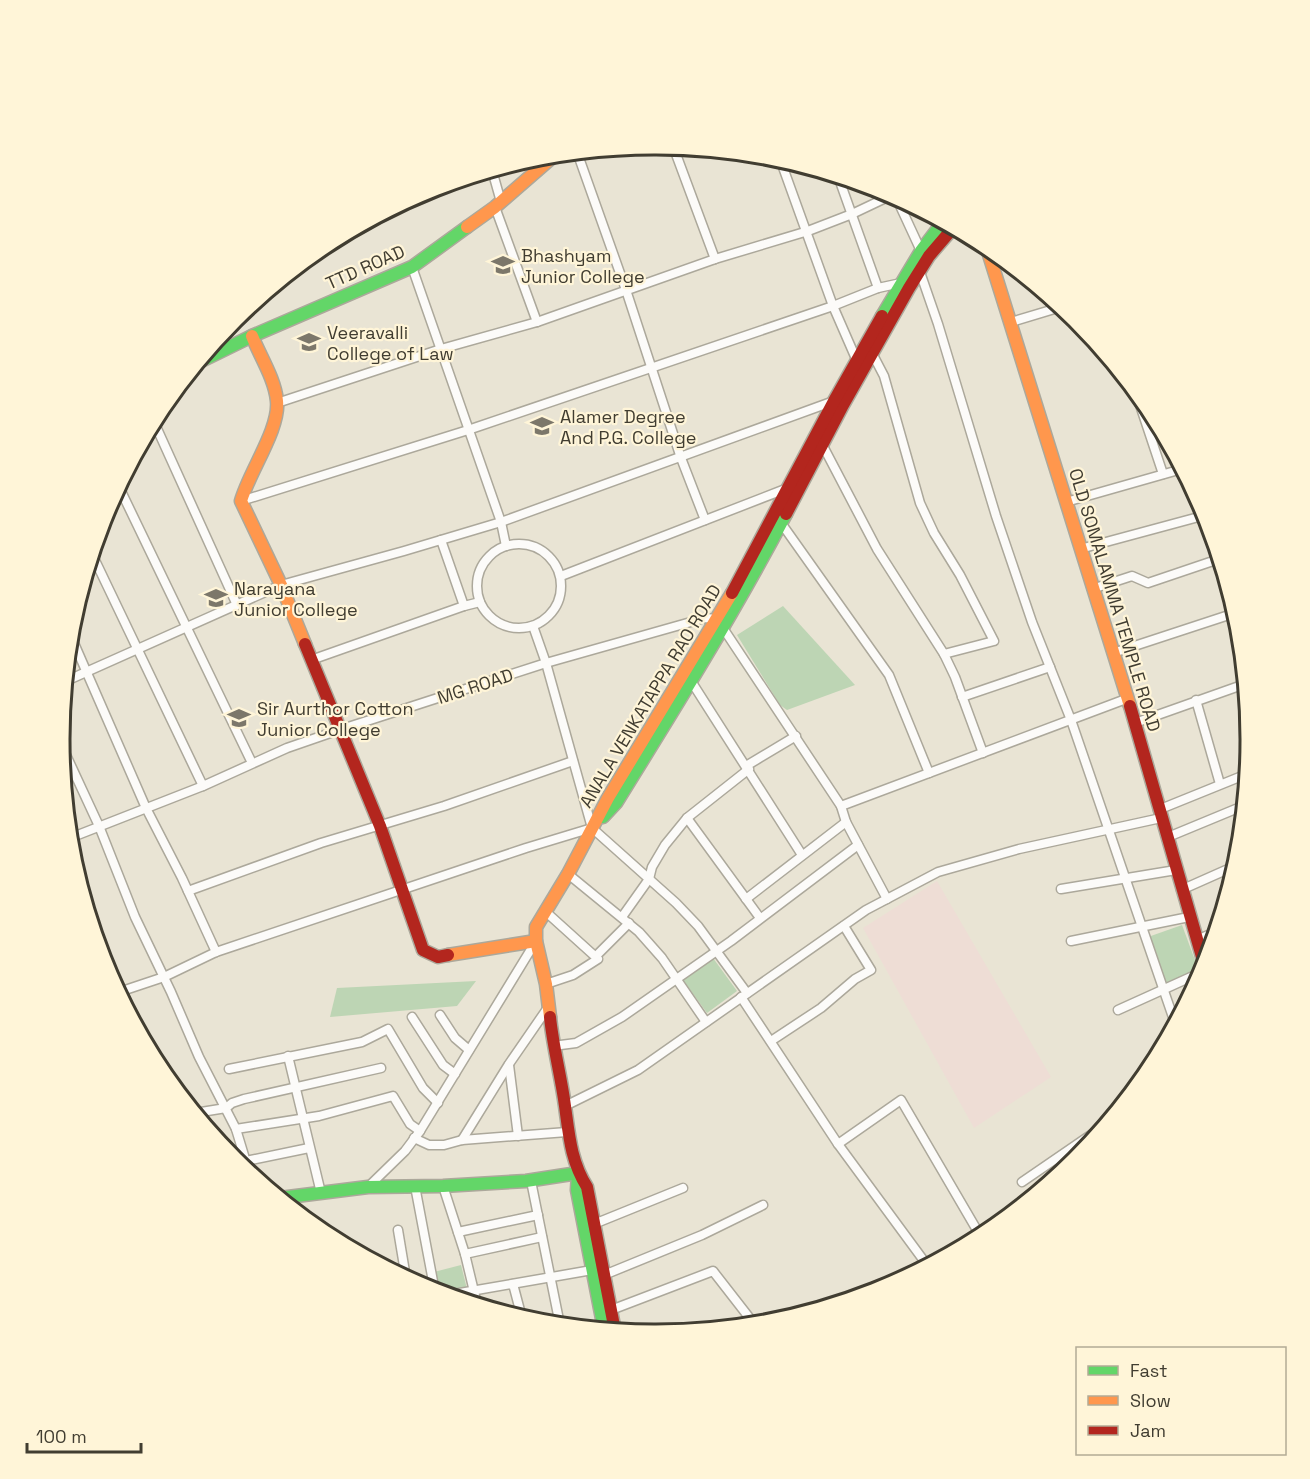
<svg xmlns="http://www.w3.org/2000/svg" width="1310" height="1479" font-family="'Space Grotesk',sans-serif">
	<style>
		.industrial { fill: #eeddd5 }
		.green { fill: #bdd5b4 }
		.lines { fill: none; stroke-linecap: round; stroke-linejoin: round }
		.street-casing { stroke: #aca89b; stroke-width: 11 }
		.fast-casing { stroke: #aca89b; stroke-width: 15 }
		.slow-casing { stroke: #aca89b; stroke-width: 15 }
		.jam-casing { stroke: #aca89b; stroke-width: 15 }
		.street { stroke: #fcfbf9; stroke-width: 8 }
		.fast { stroke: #63d668; stroke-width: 12 }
		.slow { stroke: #ff974d; stroke-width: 12 }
		.jam { stroke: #b3261e; stroke-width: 12 }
		.labels { text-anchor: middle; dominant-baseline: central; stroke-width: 4.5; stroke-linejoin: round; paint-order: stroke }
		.poi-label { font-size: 18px; fill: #413d31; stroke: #fff5d8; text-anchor: start }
		.street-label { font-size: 18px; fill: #413d31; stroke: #fff5d8 }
		.rim { fill: none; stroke: #413d31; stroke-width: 3 }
	</style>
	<rect width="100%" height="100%" fill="#e9e4d4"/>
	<path class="industrial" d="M937,881L1051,1077L974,1128L863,928Z"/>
	<g class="green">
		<path d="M783,606L855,685L787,710L780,705L737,635Z"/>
		<path d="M1182,925L1199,971L1166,983L1148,937Z"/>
		<path d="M713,958L737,991L707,1013L683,980Z"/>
		<path d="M476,981L457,1006L330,1017L337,988Z"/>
		<path d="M461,1265L467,1289L445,1294L439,1293L434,1272Z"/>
	</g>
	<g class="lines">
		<g class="street-casing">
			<g id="street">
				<path d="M673,146L715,259"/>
				<path d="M577,152L626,290L681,458L705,520"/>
				<path d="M780,159L833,306L857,361"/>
				<path d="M492,170L501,202"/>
				<path d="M838,176L878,288"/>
				<path d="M896,197L921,251"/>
				<path d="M495,207L537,322"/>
				<path d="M412,267L501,522L506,546"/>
				<path d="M920,272L938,324L996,516L1032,622L1071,720L1175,1023"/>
				<path d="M1011,322L1061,307"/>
				<path d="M872,353L884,376L920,503L934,533L960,575L994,641L944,654"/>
				<path d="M1136,393L1163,474"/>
				<path d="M277,403L441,349L537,322L715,259L808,231L852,214L892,195"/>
				<path d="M154,422L237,605"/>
				<path d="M823,446L877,549L944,654L955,677L983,753"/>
				<path d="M119,487L252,763"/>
				<path d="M241,501L468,430L833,306L878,288L901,283"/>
				<path d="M1066,502L1182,469"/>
				<path d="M779,520L889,675L929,773"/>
				<path d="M441,540L464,606"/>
				<circle cx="519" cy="586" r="42"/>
				<path d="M1080,549L1206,515"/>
				<path d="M92,554L203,786"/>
				<path d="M561,576L788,488"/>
				<path d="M1092,589L1132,576L1148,583L1219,559"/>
				<path d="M533,626L546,663L592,828L676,903L698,926L747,993"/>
				<path d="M70,634L146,808L182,878L216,952"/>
				<path d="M1113,653L1235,613"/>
				<path d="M311,660L464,606L480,602"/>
				<path d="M66,681L281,585L404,551L501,522L834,401"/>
				<path d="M691,681L802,855"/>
				<path d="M962,697L1050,667"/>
				<path d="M1196,700L1220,784"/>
				<path d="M1135,723L1245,684"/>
				<path d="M60,742L99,826L135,917L171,992L199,1057L236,1129L249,1172"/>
				<path d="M746,766L796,736"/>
				<path d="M841,806L1126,699"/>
				<path d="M1158,810L1247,774"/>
				<path d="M687,818L760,918"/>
				<path d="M1168,837L1243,806"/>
				<path d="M70,838L203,786L287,748L339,730L546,663L705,618L717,619L841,806L846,822L887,899"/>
				<path d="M568,874L639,932L662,958L706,1022"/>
				<path d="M1061,889L1176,870"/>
				<path d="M1181,890L1235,866"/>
				<path d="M188,891L321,843L444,806L573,761"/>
				<path d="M746,899L846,822"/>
				<path d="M546,912L598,959L573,975L546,984"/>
				<path d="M622,917L649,879L652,867L665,845L687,818L749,769"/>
				<path d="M1197,940L1215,932"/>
				<path d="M1071,941L1189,917"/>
				<path d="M596,956L629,923"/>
				<path d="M119,992L164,977L216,952L526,848L592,828"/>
				<path d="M741,997L838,1144L927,1265"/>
				<path d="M1118,1010L1202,972"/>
				<path d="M440,1015L455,1038L469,1050"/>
				<path d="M412,1017L443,1065L455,1074"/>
				<path d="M771,1041L821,1008L855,979L871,970L844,926"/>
				<path d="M553,1046L576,1043L622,1017L731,941L858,845"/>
				<path d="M288,1056L321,1193"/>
				<path d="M509,1065L518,1136"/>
				<path d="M229,1069L362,1042L388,1029L423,1088L438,1103"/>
				<path d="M565,1106L638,1070L866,910L938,872L1019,849L1161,818"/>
				<path d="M195,1113L226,1108L232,1103L244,1099L381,1068"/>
				<path d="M236,1129L319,1116L393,1096L410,1124L420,1131"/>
				<path d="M414,1138L429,1145H444L462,1140L567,1132"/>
				<path d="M462,1140L509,1064L549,1006"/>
				<path d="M838,1144L901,1100L981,1237"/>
				<path d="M246,1161L309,1148"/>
				<path d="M531,1181L560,1325"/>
				<path d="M1022,1182L1092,1134L1096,1135"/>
				<path d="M415,1186L435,1292"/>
				<path d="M443,1186L465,1254L477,1304"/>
				<path d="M368,1187L405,1151L420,1131L536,941"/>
				<path d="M594,1224L683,1188"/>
				<path d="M398,1230L406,1278"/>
				<path d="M458,1232L538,1215"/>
				<path d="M465,1254L542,1237"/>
				<path d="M604,1275L702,1235L763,1205"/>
				<path d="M513,1284L522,1318"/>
				<path d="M448,1295L592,1270"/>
				<path d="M611,1310L713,1271L755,1325"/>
			</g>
		</g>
		<g class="fast-casing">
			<g id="fast">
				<path d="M882,316L921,251L943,222"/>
				<path d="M199,362L252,336L412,267L467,227"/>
				<path d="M603,817L616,803C675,708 734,613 786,514"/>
				<path d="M578,1173L577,1190L604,1329"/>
				<path d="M280,1198L368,1187L443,1186L526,1181L578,1173"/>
			</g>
		</g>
		<g class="slow-casing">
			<g id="slow">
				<path d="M467,227L495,207L556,154"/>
				<path d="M986,245L1130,706"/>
				<path d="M252,336C260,356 275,379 277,401C280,429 249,472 241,501L281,585L305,644"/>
				<path d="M448,955L536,941"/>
				<path d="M550,1017L546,984L536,941V927L568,874L608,798L732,593"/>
			</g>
		</g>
		<g class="jam-casing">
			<g id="jam">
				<path d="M786,514L843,405L909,288L929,256L953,228"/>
				<path d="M732,593L834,401L882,316"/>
				<path d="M305,644L380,826L423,950L438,957L448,955"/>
				<path d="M1130,706L1205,967"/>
				<path d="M550,1017C553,1047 561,1076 565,1106C569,1135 571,1162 587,1187L615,1331"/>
			</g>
		</g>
		<use href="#street" class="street"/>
		<use href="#fast" class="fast"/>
		<use href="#slow" class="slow"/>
		<use href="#jam" class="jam"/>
	</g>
	<defs>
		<g id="university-bare" transform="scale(1.8)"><path d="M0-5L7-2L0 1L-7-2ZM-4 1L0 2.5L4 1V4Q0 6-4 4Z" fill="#7c776a" stroke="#fff5d8" stroke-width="2.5" paint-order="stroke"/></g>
	</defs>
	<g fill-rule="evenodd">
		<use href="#university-bare" x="503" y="265"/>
		<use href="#university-bare" x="309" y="342"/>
		<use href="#university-bare" x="542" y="426"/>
		<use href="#university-bare" x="216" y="598"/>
		<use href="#university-bare" x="239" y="718"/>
	</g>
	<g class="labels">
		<g class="poi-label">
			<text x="521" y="255">Bhashyam<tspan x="521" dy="21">Junior College</tspan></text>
			<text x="327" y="332">Veeravalli<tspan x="327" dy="21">College of Law</tspan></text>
			<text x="560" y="416">Alamer Degree<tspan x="560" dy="21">And P.G. College</tspan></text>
			<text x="234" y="588">Narayana<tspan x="234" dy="21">Junior College</tspan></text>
			<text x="257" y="708">Sir Aurthor Cotton<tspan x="257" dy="21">Junior College</tspan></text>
		</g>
		<g class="street-label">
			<text transform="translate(365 267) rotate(-24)">TTD ROAD</text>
			<text transform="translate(1115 600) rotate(73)">OLD SOMALAMMA TEMPLE ROAD</text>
			<text transform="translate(475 686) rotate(-18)">MG ROAD</text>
			<text transform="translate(650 696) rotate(-59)">ANALA VENKATAPPA RAO ROAD</text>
		</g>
	</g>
	<path d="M0 0H1310V1479H0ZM654 155H656A584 584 0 0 1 1240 739V740A584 584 0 0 1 656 1324H654A584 584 0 0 1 70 740V739A584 584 0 0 1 654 155Z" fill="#fff5d8" fill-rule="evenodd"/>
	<path class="rim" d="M654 155H656A584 584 0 0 1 1240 739V740A584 584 0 0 1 656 1324H654A584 584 0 0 1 70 740V739A584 584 0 0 1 654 155Z"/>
	<rect x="1076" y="1347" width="210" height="108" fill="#fff5d8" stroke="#b3ab95" stroke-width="1.5"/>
	<rect x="1088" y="1366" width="30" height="9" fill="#63d668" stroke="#b3ab95" stroke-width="1.5"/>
	<text x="1130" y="1377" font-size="18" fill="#413d31">Fast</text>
	<rect x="1088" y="1396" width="30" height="9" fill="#ff974d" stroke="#b3ab95" stroke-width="1.5"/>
	<text x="1130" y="1407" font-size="18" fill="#413d31">Slow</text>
	<rect x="1088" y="1426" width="30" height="9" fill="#b3261e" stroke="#b3ab95" stroke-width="1.5"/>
	<text x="1130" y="1437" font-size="18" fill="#413d31">Jam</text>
	<path d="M27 1443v9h114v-9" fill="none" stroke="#413d31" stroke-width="3"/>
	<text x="36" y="1443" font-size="18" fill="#413d31" stroke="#fff5d8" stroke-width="4.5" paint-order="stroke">100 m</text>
</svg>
